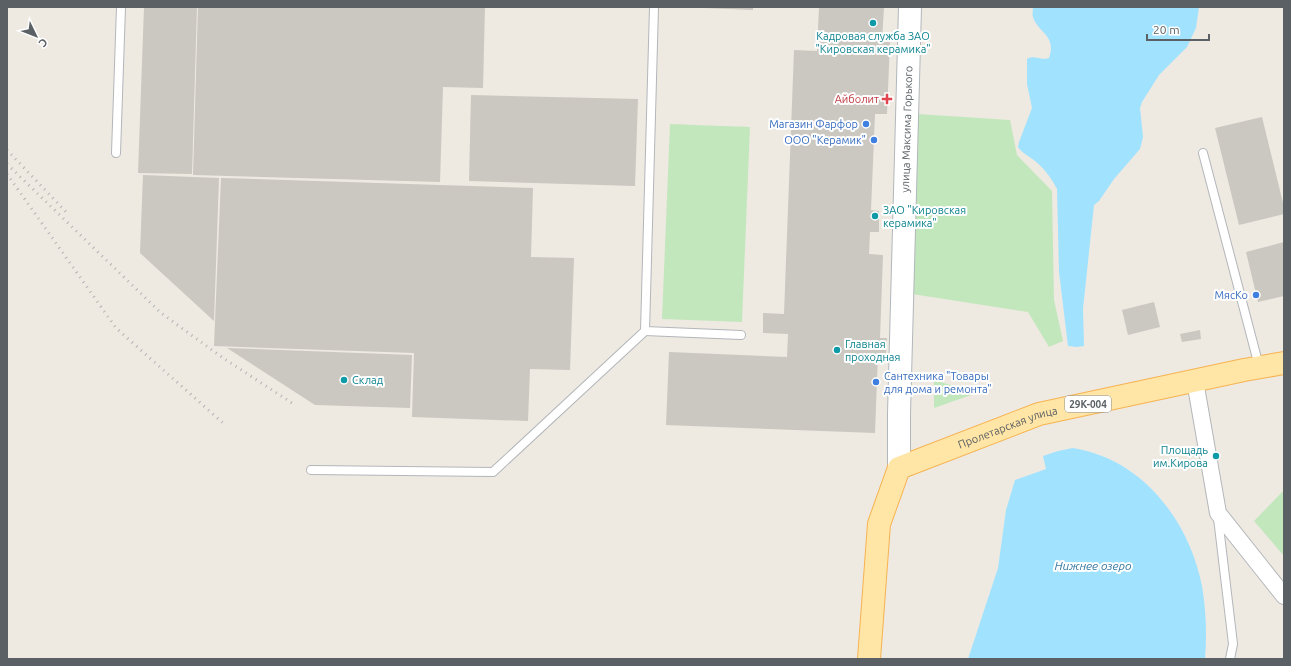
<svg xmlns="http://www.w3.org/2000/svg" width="1291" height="666" font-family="Ubuntu,sans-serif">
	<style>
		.green { fill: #c3e7bd }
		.water { fill: #a1e2ff }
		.building { fill: #cbc7c1 }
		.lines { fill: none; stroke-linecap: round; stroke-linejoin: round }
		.lane-casing { stroke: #b3b6ba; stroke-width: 10 }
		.street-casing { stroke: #b3b6ba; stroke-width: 18 }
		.secondary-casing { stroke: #b1b7bb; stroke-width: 24 }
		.primary-casing { stroke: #f7b352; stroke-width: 24 }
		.lane { stroke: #fff; stroke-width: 8 }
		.street { stroke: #fff; stroke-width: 16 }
		.secondary { stroke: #fff; stroke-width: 22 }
		.primary { stroke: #ffe5a6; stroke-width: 22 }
		.rail { stroke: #b2b3b4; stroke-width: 3; stroke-dasharray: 1 5; stroke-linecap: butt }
		.culture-dot { fill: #0f9aa8; stroke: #fff; stroke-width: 1.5 }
		.health-dot { fill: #e0444e; stroke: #fff; stroke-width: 1.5 }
		.shop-dot { fill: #3f7fe0; stroke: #fff; stroke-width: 1.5 }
		.labels { text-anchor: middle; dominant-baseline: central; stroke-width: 4; stroke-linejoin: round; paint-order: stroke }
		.shield { fill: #fff; stroke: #8c9092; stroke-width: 1 }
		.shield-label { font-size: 10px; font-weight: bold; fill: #5a6064 }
		.culture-label { font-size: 11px; fill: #0d838f; stroke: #fff; text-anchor: start }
		.health-label { font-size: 11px; fill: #be3a42; stroke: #fff; text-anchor: end }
		.shop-label { font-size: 11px; fill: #366cbe; stroke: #fff; text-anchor: end }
		.street-label { font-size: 11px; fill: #5a6064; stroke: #fff }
		.water-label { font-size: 12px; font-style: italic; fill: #3579a3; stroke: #fff }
	</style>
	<rect width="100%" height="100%" fill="#eeeae2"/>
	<g class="green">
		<path d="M918,114L1010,120L1017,155L1052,191L1054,300L1063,341L1049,347L1028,312L912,294Z"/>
		<path d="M670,124L750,127L742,322L662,319Z"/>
		<path d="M934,380L977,393L934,408Z"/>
		<path d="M1284,490V556L1254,521Z"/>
	</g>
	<g class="water">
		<path d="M1033,7H1199L1196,28L1187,47L1159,75L1142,102L1140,108L1143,137L1140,149L1114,179L1099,201L1094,205L1083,309L1084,346L1077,347L1068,346L1059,272L1057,189C1052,179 1044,168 1035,161C1029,156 1023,154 1018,147L1019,142L1032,108L1027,84V59C1033,54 1042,61 1049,58C1057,35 1038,33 1033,17C1032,14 1033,10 1033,7Z"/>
		<path d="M1073,448C1142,459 1189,520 1202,586C1206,609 1207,635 1205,659H968L998,568L1006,510L1015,480L1046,469L1043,456L1058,451Z"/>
	</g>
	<g class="building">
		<path d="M144,7H197L192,174L138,173Z"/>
		<path d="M198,7H485L483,88L443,87L440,182L193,175Z"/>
		<path d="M703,7H753V10L703,8Z"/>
		<path d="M819,7H884L882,41H890L887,114H875L871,210L879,211V232H870L869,254L883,255L880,338H887L886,354L878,353L875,433L666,425L669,352L787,357L788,334L763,333V313L784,314L794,50L817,51Z"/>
		<path d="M471,95L638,99L635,186L469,181Z"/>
		<path d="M1262,117L1284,207V214L1239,225L1215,128Z"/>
		<path d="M143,175L219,178L214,321L140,253Z"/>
		<path d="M221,178L533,188L531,257L574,258L570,370L530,369L528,421L412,417L414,353L214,346Z"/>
		<path d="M1284,242V296L1258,302L1246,252Z"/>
		<path d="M1154,302L1160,327L1128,335L1122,310Z"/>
		<path d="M1200,330L1201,339L1182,342L1180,334Z"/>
		<path d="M227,348L412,355L410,408L315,405Z"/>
	</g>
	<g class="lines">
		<g class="lane-casing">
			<g id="lane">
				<path d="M654,7L645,331L741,335"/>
				<path d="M116,153L121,7"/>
				<path d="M1203,153L1259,366"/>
				<path d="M311,470L493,472L645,331"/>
				<path d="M1218,518L1233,644L1230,659"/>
			</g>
		</g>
		<g class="street-casing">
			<path id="street" d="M1195,381L1218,513L1284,596"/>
		</g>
		<g class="secondary-casing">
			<g id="secondary">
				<path id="s1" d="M899,468V414L910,7"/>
			</g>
		</g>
		<g class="primary-casing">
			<g id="primary">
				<path id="s2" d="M869,659L879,524L899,468L1039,414L1244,370L1284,363"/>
			</g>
		</g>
		<use href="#lane" class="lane"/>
		<use href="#street" class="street"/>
		<use href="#secondary" class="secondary"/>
		<use href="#primary" class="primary"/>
		<g class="rail">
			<path d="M7,150L69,215"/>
			<path d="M7,164L161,313L223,358L295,405"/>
			<path d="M7,174L116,328L223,423"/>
		</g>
	</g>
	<g class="culture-dot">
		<circle cx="873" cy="23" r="4"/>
		<circle cx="875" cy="216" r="4"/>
		<circle cx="837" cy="350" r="4"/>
		<circle cx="344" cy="380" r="4"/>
		<circle cx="1216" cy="456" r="4"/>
	</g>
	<path class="health-dot" d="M885 93h4v4h4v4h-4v4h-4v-4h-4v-4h4z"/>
	<g class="shop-dot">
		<circle cx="866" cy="124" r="4"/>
		<circle cx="874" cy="140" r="4"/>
		<circle cx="1256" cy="295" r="4"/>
		<circle cx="876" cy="382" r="4"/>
	</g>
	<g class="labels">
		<rect class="shield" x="1065" y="396" width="46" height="16" rx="3"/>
		<g class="shield-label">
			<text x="1088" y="404">29К-004</text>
		</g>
		<g class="culture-label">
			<text x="873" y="36" text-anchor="middle">Кадровая служба ЗАО<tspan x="873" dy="13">"Кировская керамика"</tspan></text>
			<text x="883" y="210">ЗАО "Кировская<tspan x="883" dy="13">керамика"</tspan></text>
			<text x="845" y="344">Главная<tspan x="845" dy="13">проходная</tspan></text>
			<text x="352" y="380">Склад</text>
			<text x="1208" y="450" text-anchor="end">Площадь<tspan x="1208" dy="13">им.Кирова</tspan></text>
		</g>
		<g class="health-label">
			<text x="879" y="99">Айболит</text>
		</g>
		<g class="shop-label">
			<text x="858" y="124">Магазин Фарфор</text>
			<text x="866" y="140">ООО "Керамик"</text>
			<text x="1248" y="295">МясКо</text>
			<text x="884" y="376" text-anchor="start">Сантехника "Товары<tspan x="884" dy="13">для дома и ремонта"</tspan></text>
		</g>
		<g class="street-label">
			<text stroke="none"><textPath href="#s1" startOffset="339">улица Максима Горького</textPath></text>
			<text stroke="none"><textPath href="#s2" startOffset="311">Пролетарская улица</textPath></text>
		</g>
		<g class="water-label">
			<text x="1093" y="565">Нижнее озеро</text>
		</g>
	</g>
	<rect width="1291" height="666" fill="none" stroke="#5a6064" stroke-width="16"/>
	<g transform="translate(36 36) rotate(133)" stroke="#ffffff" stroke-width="3" paint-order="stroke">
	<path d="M0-3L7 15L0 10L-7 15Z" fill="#5a6064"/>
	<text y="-6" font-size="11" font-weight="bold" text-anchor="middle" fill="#5a6064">С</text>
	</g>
	<path d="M1147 34v6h62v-6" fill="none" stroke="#5a6064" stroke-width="2"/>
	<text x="1153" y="34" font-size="12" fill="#5a6064" stroke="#ffffff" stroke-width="3" paint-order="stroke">20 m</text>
</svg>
